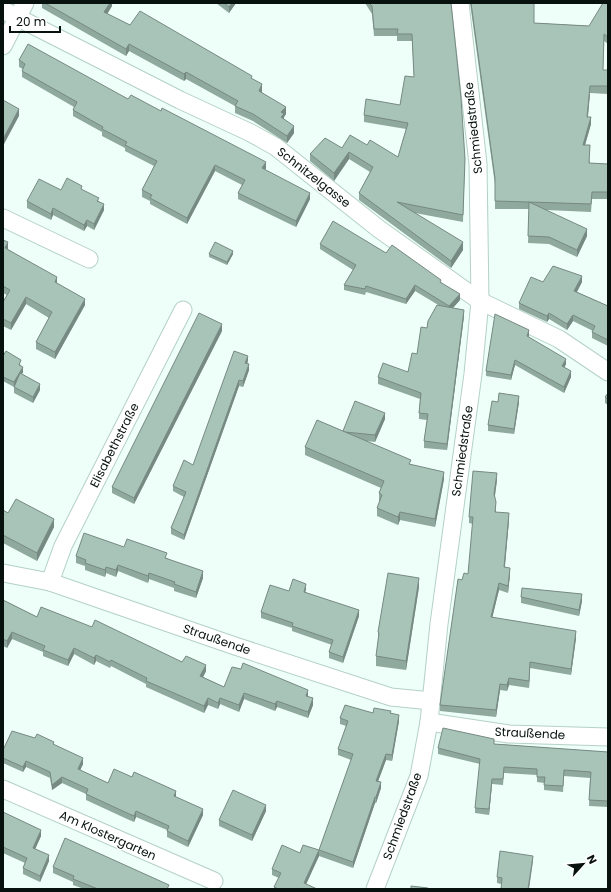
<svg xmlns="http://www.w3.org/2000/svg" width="611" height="892" font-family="Poppins,sans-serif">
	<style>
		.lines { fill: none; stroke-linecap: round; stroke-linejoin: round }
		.minor-casing { stroke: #b4d1c7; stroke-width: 19 }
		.minor { stroke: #fff; stroke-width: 17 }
		.wall { fill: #90a99f }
		.shaded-wall { fill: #768982 }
		.building { fill: #a8c4b9; stroke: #768982 }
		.labels { text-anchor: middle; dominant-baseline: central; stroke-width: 3; stroke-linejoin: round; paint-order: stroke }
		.street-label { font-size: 12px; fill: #07120e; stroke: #fff }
	</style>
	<rect width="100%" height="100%" fill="#edfff8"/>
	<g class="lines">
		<g class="minor-casing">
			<g id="minor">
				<path d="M3,10L180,100L251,133L276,147L379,229L480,301L559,339L608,372"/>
				<path d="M3,46L25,3"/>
				<path d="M3,218L89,259"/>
				<path d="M3,573L50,582L235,646L391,697L431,701"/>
				<path d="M50,582L63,546L183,310"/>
				<path d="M429,722L509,734L608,737"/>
				<path d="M3,789L214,881"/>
				<path d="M375,889L419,776L429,722L439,624L473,374L480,301L478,164L460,3"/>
			</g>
		</g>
		<use href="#minor" class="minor"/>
	</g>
	<g class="wall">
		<path d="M42,3H112V6L107,14L130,25L252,79L262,91V93L286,114L284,117V119L294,133L287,143L253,121L235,113V106L186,79L184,81L129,51L126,56L42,8Z"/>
		<path d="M216,3H236L229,13Z"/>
		<path d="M365,3H451L465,159L463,222L415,213L463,250L451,268L359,200V193L370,172L349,159L334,181L310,161V154L342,148L367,145L398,157L406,129L364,122V115L400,105L414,77L412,41H397V36H374L372,14Z"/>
		<path d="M470,3H534V23L589,26L608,3V44L604,41L603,70H608V94L590,93L588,117L591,124L585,145L590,163L608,164V199H592L591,212L546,210L587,236L577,257L549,244L528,243L529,209H495V185Z"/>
		<path d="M19,60L128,99L266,168L265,170L310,199L296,227L238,199V193L242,185L215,171L187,224L150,204V201L142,197V190L154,166L125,151V148L102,136V132L73,116V110L74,107L22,77V71L23,69L19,67Z"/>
		<path d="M61,190H82L99,201L104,210L94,230L87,226L84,231L53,215L51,220L27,208V201Z"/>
		<path d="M3,240L8,249L57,283L85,305L55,359L36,349V342L49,318L26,304L11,330L3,326V302L7,295L3,293Z"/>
		<path d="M320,244L386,253L441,282L460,300L453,308L464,316L447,450L424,448V441L427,420L419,419V413L420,399L378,384V377L408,372L417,354L427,328L440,306L415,291L406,304L366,292L365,295L344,290V285L353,270L320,249Z"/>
		<path d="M209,254H233L227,265L209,257Z"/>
		<path d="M543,282H582L577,292L608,306V346L592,338V332L593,331L573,321L567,330L549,319L547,322L519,309V303Z"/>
		<path d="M222,331L134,504L112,493V487Z"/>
		<path d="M529,336V337L566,364L564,368L571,377L564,393L515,365L511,380L486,376V371Z"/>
		<path d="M3,356L21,365L20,366L23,372L22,374L40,390L33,403L14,393V387L3,381Z"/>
		<path d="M248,361L247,364L249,370L243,387L239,386L184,540L171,534V528L184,497L173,491V486L193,465Z"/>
		<path d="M608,393V405L605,403V397Z"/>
		<path d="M498,402H519L514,434L488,431V425Z"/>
		<path d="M385,419L375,442L366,441L411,465L444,479L435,527L400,520L398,525L377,516V508L380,501H379V493L381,488L305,455V447L343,431Z"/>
		<path d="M497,480L495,496L496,509V512L509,520L505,567L510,574L508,593L499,590L492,617L576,638L571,675L530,668L529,688L509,685L507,691L500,690L496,717L440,711V705L462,580L468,574L473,524L469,523V517Z"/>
		<path d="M3,510L8,513L54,527L37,561L3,543Z"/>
		<path d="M124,547L167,558L203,578L196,598L174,591V588L149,579L148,583L118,571L116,577L106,573L105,577L85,570V566L76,563V556Z"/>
		<path d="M419,587L406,670L376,666V656L378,642V632Z"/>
		<path d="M306,589L305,592L359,616L343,663L329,658V652L332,645L292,631V628L261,618V612L289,591Z"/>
		<path d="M521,597L582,601L579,616L521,603Z"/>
		<path d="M3,600L37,617L92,627L206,671L203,677L224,687L308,696V697L313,705L308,718L277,707L275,711L244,699L239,712L220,704L218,709L208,705L204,713L146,687V684L111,666L110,668L96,661L94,665L74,654L68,666L43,656V652L12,639L7,648L3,646Z"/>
		<path d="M373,713H391L399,721L392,761L386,760L378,781L381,788L376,803H375L353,868L319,856L306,884L317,889H274V887L279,878L272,875V869L300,853L319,850L351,760L338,755V749L346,726L340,724V718Z"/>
		<path d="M35,738L54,745L83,764L80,770L108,783L176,797L203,815L188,847L167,837V830L136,817L134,822L127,819L86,800V794L62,783L52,790L50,778L26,767L23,772L3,763V750Z"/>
		<path d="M494,744L608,752V807L589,806L590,778L564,776L563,792L544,790V783L537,782V775L504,773L503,785L492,784L489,815L475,813V808L480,764L438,754V748Z"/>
		<path d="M266,811L252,841L219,826V820Z"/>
		<path d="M3,812L41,836L35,849L49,861L40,882L23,874V868L25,863L3,853Z"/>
		<path d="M533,861L501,884L497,883V877Z"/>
		<path d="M53,867L169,889H84L73,885V882L53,873Z"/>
	</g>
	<g class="shaded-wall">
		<path d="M110,3H112V6L104,19V12Z"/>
		<path d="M232,3H236L229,13V7Z"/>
		<path d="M129,44V51L126,56V49Z"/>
		<path d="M186,72V79L184,81V74Z"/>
		<path d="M262,84V91L259,98V91Z"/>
		<path d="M590,86V93L587,124V117Z"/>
		<path d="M286,107V114L284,117V121L281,124V112Z"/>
		<path d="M19,109V116L3,146V139Z"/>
		<path d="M591,117V124L583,152V145Z"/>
		<path d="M294,126V133L287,143V136Z"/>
		<path d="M349,152V159L334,181V173Z"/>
		<path d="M266,162V168L262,175V168Z"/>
		<path d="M215,165V171L187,224V218Z"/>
		<path d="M310,193V199L296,227V221Z"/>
		<path d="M104,204V210L94,230V224Z"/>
		<path d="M53,208V215L51,220V214Z"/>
		<path d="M87,220V226L84,231V225Z"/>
		<path d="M587,229V236L577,257V250Z"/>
		<path d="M8,242V249L5,248Z"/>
		<path d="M463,242V250L451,268V261Z"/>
		<path d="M233,251V254L227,265V262Z"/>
		<path d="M582,276V282L574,297V291Z"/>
		<path d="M57,277V284L55,282Z"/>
		<path d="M415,285V291L406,304V299Z"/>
		<path d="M460,294V300L449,312V306Z"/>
		<path d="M26,297V304L11,330V323Z"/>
		<path d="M85,299V305L55,359V352Z"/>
		<path d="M464,310V316L447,450V444Z"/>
		<path d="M549,313V319L547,322V316Z"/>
		<path d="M573,315V321L567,330V324Z"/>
		<path d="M222,324V331L134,504V498Z"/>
		<path d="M529,330V336L527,342V336Z"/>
		<path d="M248,356V361L245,369V363Z"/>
		<path d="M566,359V364L562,372V366Z"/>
		<path d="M515,360V365L511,380V375Z"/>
		<path d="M249,364V370L243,387V381Z"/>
		<path d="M23,367V372L14,387V382Z"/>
		<path d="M571,371V377L564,393V387Z"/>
		<path d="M239,380V386L184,540V535Z"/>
		<path d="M40,384V390L33,403V397Z"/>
		<path d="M519,396V402L514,434V429Z"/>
		<path d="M385,413V419L375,442V435Z"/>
		<path d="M444,472V479L435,527V519Z"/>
		<path d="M497,473V480L494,501V494Z"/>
		<path d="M400,512V520L398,525V517Z"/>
		<path d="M509,513V520L504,574V567Z"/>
		<path d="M54,519V527L37,561V553Z"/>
		<path d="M118,565V571L116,577V570Z"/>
		<path d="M106,567V573L105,577V570Z"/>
		<path d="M510,568V574L508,593V586Z"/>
		<path d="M203,571V578L196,598V592Z"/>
		<path d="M149,573V579L148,583V576Z"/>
		<path d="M419,578V587L406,670V661Z"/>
		<path d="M499,583V590L491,623V617Z"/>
		<path d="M306,584V589L304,598V592Z"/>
		<path d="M582,594V601L579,616V610Z"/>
		<path d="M359,610V616L343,663V657Z"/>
		<path d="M576,631V638L571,675V669Z"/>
		<path d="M12,632V639L7,648V641Z"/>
		<path d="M74,648V654L68,666V660Z"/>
		<path d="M96,655V661L94,665V658Z"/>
		<path d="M530,662V668L529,688V681Z"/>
		<path d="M206,665V671L200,683V676Z"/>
		<path d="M509,678V685L507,691V685Z"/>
		<path d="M500,684V690L496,717V710Z"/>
		<path d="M308,690V696L306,702V696Z"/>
		<path d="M244,693V699L239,712V705Z"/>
		<path d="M208,698V705L204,713V706Z"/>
		<path d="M220,698V704L218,709V703Z"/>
		<path d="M313,698V705L308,718V712Z"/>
		<path d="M277,701V707L275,711V704Z"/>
		<path d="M399,715V721L392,761V755Z"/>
		<path d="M386,754V760L376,787V781Z"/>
		<path d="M83,758V764L78,775V769Z"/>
		<path d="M26,761V767L23,772V767Z"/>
		<path d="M62,777V783L52,790V785Z"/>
		<path d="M492,779V784L489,815V809Z"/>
		<path d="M381,782V788L376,803V797Z"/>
		<path d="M176,791V797L174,802V796Z"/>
		<path d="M375,797V803L353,868V862Z"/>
		<path d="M266,805V811L252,841V835Z"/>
		<path d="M203,809V815L188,847V841Z"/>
		<path d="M136,811V817L134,822V816Z"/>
		<path d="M41,830V836L33,854V848Z"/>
		<path d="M319,850V856L304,889V883Z"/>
		<path d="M49,855V861L40,882V876Z"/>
		<path d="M533,856V861L529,889H528Z"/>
	</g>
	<g class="building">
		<path d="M45,3H110L104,12L130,25L140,11L252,76L251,78L262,84L259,91L286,107L281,112L284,114L281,117L294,126L287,136L253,114L235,106L238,101L186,72L184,74L129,44L126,49Z"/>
		<path d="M224,3H232L229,7Z"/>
		<path d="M369,3H451L461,98L465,159L463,215L397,202L463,242L451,261L359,193L373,167L349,152L334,173L310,154L325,138L342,148L350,135L367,145L370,140L398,157L408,123L364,115L366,99L400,105L405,76L414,77L412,34H397L398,29H374L372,6Z"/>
		<path d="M471,3H534V23L589,26L603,3H608V37L604,34L603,70H608V86H590L587,117H591L583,145H590L589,163L608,164V192H592L591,204L529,202L587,229L577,250L549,237L528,236L529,202L495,201V178Z"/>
		<path d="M28,44L128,99L131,95L161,111L162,108L266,162L262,168L310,193L296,221L238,193L245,180L215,165L187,218L150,198L152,195L142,190L157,161L125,145L127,142L102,129L103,127L73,110L77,102L22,71L25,64L19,60Z"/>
		<path d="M3,100L19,109L3,139Z"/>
		<path d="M67,178L82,186L81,189L99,198L97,201L104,204L94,224L87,220L84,225L53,208L51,214L27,201L39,179L61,190Z"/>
		<path d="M333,221L386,253L392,245L441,280L440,282L460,294L449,306L415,285L406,299L366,286L365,289L344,285L356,265L320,244Z"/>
		<path d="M3,240L8,242L5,248L57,277L55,282L85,299L55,352L36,342L52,312L26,297L11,323L3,319V302L10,290L3,286Z"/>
		<path d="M215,242L233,251L227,262L209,254Z"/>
		<path d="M553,266L582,276L574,291L608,306V340L592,332L595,326L573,315L567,324L549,313L547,316L519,303L531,277L543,282Z"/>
		<path d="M437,305L464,310L447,444L424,441L428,414L419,413L421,393L378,377L383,363L408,372L412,353L417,354L421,327L427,328L428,321Z"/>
		<path d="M199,313L222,324L134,498L112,487Z"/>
		<path d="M495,314L529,330L527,336L566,359L562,366L571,371L564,387L515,360L511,375L486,371Z"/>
		<path d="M6,351L21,360L19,365L23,367L14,382L3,377V356Z"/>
		<path d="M234,351L248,356L245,363L249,364L243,381L239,380L184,535L171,528L186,492L173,486L184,460L193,465Z"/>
		<path d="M20,373L40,384L33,397L14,387Z"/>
		<path d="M499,393L519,396L514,429L488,425L492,401L498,402Z"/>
		<path d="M608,393V399L605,397Z"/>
		<path d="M355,401L385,413L375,435L345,432L343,431Z"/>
		<path d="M317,420L411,460L409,464L444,472L435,519L400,512L398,517L377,508L382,495L379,493L384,481L305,447Z"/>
		<path d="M473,471L497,473L494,494L496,502L495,512L509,513L504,567L510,568L508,586L499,583L491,617L576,631L571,669L530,662L529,681L509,678L507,685L500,684L496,710L440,705L458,579L462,580L464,573L468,574L473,517H469Z"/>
		<path d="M16,499L54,519L37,553L3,535V510L8,513Z"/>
		<path d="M84,533L124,547L127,539L167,553L165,558L203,571L196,592L174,584L175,582L149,573L148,576L118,565L116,570L106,567L105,570L85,563L86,560L76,556Z"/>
		<path d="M388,573L419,578L406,661L376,656L379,633L378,632Z"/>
		<path d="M293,579L306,584L304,592L359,610L343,657L329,652L333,640L292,626L293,623L261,612L270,585L289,591Z"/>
		<path d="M522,588L582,594L579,610L521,597Z"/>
		<path d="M3,600L37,617L41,607L92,627L95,620L182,662L186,656L206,665L200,676L224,687L232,667L241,669L243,663L308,690L306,696L313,698L308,712L277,701L275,704L244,693L239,705L220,698L218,703L208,698L204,706L146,681L147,678L111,660L110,662L96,655L94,658L74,648L68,660L43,650L45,646L12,632L7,641L3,639Z"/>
		<path d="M345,705L373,713L374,708L391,711L390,713L399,715L392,755L386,754L376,781L381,782L376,797H375L353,862L319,850L353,754L338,749L348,721L340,718Z"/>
		<path d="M443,728L494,739V744L608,752V801L589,800L591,772L564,770L563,786L544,785L545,777H537V769L504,767L503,779H492L489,809L475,808L480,759L438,748Z"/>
		<path d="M12,731L35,738L37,734L54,742L53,744L83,758L78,769L108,783L114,769L132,777L134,772L176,791L174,796L203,809L188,841L167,831L169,826L136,811L134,816L127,813L86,794L88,789L62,777L52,785L50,772L26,761L23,767L3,758V750Z"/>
		<path d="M233,790L266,805L252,835L219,820Z"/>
		<path d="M3,812L41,830L33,848L49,855L40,876L23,868L27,858L3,847Z"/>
		<path d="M65,838L169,885L167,889H98L73,879L74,876L53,867Z"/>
		<path d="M282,845L300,853L303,845L319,850L304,883L317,889H278L274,887L281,873L272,869Z"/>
		<path d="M500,851L533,856L528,889H501L502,878L497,877Z"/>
		<path d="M411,886L428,888V889H411Z"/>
	</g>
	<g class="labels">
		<g class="street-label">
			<text transform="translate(473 128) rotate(-96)">Schmiedstraße</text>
			<text transform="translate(314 177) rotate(38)">Schnitzelgasse</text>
			<text transform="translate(114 445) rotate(-63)">Elisabethstraße</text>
			<text transform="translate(462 451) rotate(-82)">Schmiedstraße</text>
			<text transform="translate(217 639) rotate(19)">Straußende</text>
			<text transform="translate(530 733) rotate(3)">Straußende</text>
			<text transform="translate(402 816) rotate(-70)">Schmiedstraße</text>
			<text transform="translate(108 835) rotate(24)">Am Klostergarten</text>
		</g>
	</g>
	<rect width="611" height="892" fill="none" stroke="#07120e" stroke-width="8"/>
	<g transform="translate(583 864) rotate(63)" stroke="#ffffff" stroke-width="3" paint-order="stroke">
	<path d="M0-3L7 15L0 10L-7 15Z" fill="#07120e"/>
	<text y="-6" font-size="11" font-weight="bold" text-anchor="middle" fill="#07120e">N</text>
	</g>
	<path d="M10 26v6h50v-6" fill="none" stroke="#07120e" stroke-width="2"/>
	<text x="16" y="26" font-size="12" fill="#07120e" stroke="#ffffff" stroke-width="3" paint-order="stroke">20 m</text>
</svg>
